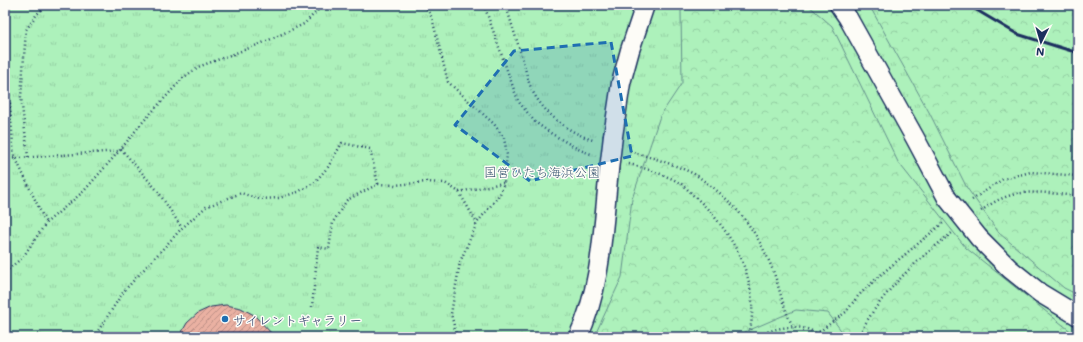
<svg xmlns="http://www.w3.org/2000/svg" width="1083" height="342" font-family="Mali,'Klee One',sans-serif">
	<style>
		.grass { fill: url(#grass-tufts); stroke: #64908c }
		.forest { fill: url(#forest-crowns); stroke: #64908c }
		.building { fill: url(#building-hatch); stroke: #1b2f5e }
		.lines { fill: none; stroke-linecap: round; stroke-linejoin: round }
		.pedestrian-casing { stroke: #1b2f5e; stroke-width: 21 }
		.path { stroke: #1b2f5e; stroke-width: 2.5; stroke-dasharray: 1 3; stroke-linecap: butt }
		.pedestrian { stroke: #fdfcf7; stroke-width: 18 }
		.rail { stroke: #1b2f5e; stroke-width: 3 }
		.pedestrian-bridge-casing { stroke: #1b2f5e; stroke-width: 21; stroke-linecap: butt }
		.pedestrian-bridge { stroke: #fdfcf7; stroke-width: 18 }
		.marked { fill: #1f6fb2; fill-opacity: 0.2; stroke: #1f6fb2; stroke-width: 3; stroke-dasharray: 8 5; stroke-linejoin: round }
		.poi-dot { fill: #1f6fb2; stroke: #fdfcf7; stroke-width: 1.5 }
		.labels { text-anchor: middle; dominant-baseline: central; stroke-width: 3; stroke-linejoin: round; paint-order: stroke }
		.park-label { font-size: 13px; fill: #385671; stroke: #fdfcf7 }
		.poi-label { font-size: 13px; fill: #1b2f5e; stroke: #fdfcf7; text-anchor: start }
	</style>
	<defs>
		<pattern id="grass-tufts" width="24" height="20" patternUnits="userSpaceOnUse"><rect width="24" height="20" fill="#adf1bb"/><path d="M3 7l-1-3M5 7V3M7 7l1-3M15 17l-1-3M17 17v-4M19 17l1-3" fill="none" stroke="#94cfa3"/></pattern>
		<pattern id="forest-crowns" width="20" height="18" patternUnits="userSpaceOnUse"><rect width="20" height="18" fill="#adf1bb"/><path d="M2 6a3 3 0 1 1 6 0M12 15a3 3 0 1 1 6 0" fill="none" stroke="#94cfa3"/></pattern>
		<pattern id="building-hatch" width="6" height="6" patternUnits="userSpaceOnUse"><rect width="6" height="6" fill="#eab1a2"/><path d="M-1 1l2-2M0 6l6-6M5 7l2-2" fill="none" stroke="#bd9087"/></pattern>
	</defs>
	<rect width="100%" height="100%" fill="#fdfcf7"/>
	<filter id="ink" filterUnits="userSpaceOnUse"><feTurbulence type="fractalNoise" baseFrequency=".025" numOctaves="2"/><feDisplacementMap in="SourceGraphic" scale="8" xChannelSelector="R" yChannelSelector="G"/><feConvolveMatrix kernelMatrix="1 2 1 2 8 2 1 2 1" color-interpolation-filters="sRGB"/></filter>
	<g filter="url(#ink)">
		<rect class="grass" x="5" y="5" width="1073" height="332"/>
		<g class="forest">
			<path d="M687,5H808L832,26L898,162L966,248L1078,337H846L828,313L796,310L745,332L743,337H594L622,277L632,199L660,116L682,83L681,11Z"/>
			<path d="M869,5H1078V295L1064,288L999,233L967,188L929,112Z"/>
		</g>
		<path class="building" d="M226,305L241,308L254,315L275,337H179L187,323L198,313L211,307Z"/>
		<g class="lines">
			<g class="pedestrian-casing">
				<g id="pedestrian">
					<path d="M839,5L848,18L915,138L947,198"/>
					<path d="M613,136L621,83L630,50L645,5"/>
					<path d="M979,238L1010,269L1040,293L1078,316"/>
					<path d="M578,337C602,288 603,224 609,170"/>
				</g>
			</g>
			<g class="path">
				<path d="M223,5H226"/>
				<path d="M425,5L432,18L448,82L494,124L504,138L507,155L504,183L500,194L477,223L460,262L451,314L457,337"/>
				<path d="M484,5L518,101L535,122L552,134L580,150L591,154"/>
				<path d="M506,5C511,23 517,40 522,58C525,67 527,78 531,88C542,112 567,132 593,140"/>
				<path d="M5,35L14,159"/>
				<path d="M121,149L157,190L182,228"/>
				<path d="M630,151C652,158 675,164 696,175C701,178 706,183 711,186C740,208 758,234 772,268C780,288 783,310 794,328"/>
				<path d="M28,157L21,97L26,30L37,14L47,5"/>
				<path d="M5,159L119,151"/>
				<path d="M16,159L46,223"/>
				<path d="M629,164C642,167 666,175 678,182C684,185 689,191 694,196C732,229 764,286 748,337"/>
				<path d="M459,192L503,183"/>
				<path d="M972,200L1003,179L1031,172L1078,176"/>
				<path d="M981,211C988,206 995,201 1003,198C1026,188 1054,194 1078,196"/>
				<path d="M5,272L23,257L46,223L84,191L121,149L141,124L183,78L198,67L260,44L304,24L320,8L328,5"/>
				<path d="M312,307L318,247L329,249L333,222L347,200L378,184L395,185L427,182L445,183L459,192L477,223"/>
				<path d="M816,334L846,312L858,296L879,276L943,223"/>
				<path d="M94,337L124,291L182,228L206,207L241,193L259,199L279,198L298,192L315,182L328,167L342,143L370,149L378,184"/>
				<path d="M757,337C771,328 794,324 810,330C814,332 818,335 821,337"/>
				<path d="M858,337C879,295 915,261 952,233"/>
			</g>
			<use href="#pedestrian" class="pedestrian"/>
			<path class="rail" d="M968,5L1017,34L1078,53"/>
			<g class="pedestrian-bridge-casing">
				<g id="pedestrian-bridge">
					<path d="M609,170L613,136"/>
					<path d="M947,198L979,238"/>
				</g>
			</g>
			<use href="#pedestrian-bridge" class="pedestrian-bridge"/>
		</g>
	</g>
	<path class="marked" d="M611,42L632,156L530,181L455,125L514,51Z"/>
	<circle class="poi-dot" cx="225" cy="319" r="4"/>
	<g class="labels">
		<g class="park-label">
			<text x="542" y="171">国営ひたち海浜公園</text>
		</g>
		<g class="poi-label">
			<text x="233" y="319">サイレントギャラリー</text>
		</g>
	</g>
	<rect width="1083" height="342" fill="none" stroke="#fdfcf7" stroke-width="20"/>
	<rect x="10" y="10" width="1063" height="322" fill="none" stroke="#1b2f5e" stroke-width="1.5" filter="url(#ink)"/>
	<g transform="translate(1041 42) rotate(185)" stroke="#fdfcf7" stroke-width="3" paint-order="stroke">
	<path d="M0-3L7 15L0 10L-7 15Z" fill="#1b2f5e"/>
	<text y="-6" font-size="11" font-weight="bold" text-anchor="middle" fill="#1b2f5e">N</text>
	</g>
</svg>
